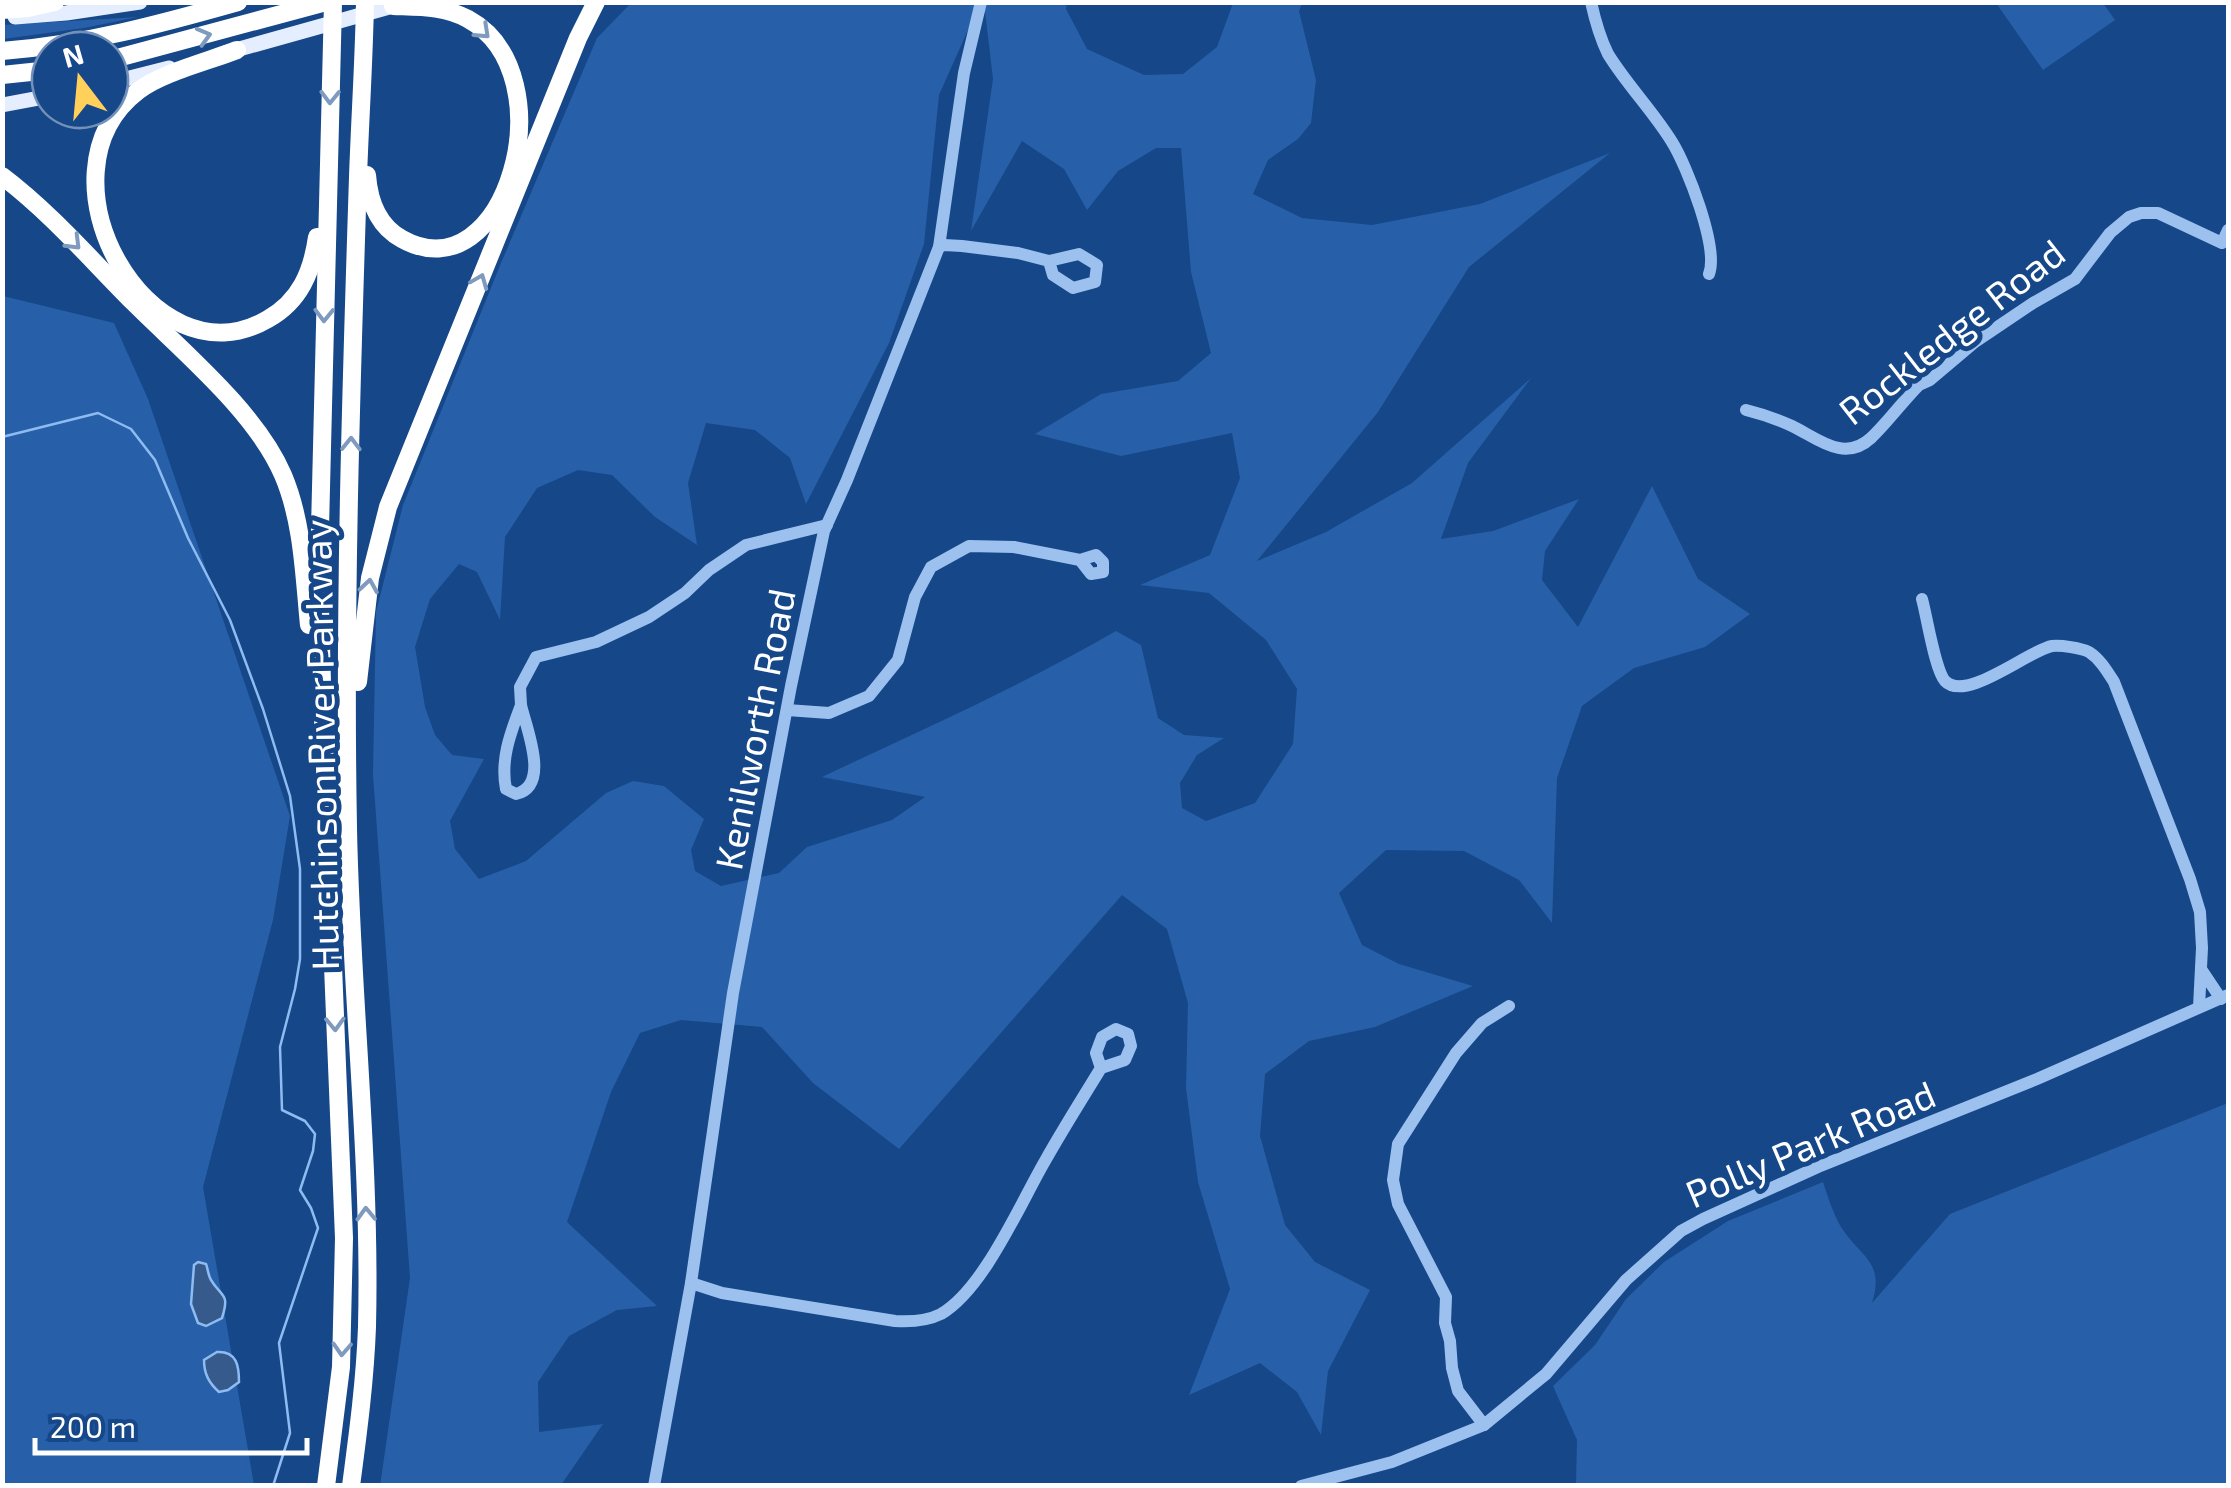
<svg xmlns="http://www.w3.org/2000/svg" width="2231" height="1488" font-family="'Exo 2',sans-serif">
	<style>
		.green { fill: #2760a8 }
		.water { fill: #355a8b; stroke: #8ebcf2; stroke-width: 2.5 }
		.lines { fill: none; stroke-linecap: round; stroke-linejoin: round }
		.stream { stroke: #8ebcf2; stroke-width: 2.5 }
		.minor { stroke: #9cc1ef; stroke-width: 12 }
		.major { stroke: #e4eeff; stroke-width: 15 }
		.highway { stroke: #fff; stroke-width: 18 }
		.oneway { stroke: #7e9abe }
		.labels { text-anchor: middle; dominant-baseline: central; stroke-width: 10; stroke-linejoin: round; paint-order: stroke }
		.street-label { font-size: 38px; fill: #fff; stroke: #154789 }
	</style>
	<rect width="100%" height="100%" fill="#154789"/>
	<g class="green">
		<path d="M631,3H980L939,95L924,244L889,343L806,504L790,458L755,430L706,423L688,483L697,545L655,517L612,475L578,470L537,488L505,537L500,620L477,572L459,564L430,599L415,647L425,707L435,735L452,755L484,759L450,821L455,849L479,879L526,861L606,793L633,781L664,786L704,819L691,850L695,871L721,886L779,873L807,847L892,820L925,797L822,777C921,730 1021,686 1116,631L1141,645L1158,718L1184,735L1224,738L1197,755L1180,783L1182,808L1206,821L1255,803L1293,744L1297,689L1266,640L1209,593L1140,585L1210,555L1240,478L1232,433L1121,456L1035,434L1101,394L1178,381L1211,353L1191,272L1181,148H1156L1118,171L1087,210L1064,169L1022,141L971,231L993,79L984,3H1067L1066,9L1087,49L1144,75L1183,74L1217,47L1233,3H1302L1299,11L1316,80L1311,123L1298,139L1268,160L1253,194L1302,218L1372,225L1480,204L1610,153L1469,267L1378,412L1257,561L1326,532L1412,483L1531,378L1468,463L1441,539L1493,531L1579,499L1545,551L1542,580L1578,627L1652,486L1698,579L1750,614L1705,647L1634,668L1582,706L1557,778L1552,923L1519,880L1464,851L1386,850L1339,893L1362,945L1399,964L1473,986L1375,1027L1309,1041L1265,1074L1260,1136L1285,1225L1315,1262L1370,1290L1328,1371L1321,1435L1297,1392L1260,1363L1189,1395L1230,1289L1198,1182L1186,1088L1188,1003L1167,929L1122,895L899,1149L813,1083L762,1027L681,1020L640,1033L611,1092L567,1222L657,1306L617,1310L569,1336L538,1382L539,1432L603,1424L561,1485L380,1486L410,1278L373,775L376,612L403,505L501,263L597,38Z"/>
		<path d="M1996,3H2103L2115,20L2043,70Z"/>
		<path d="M138,17L84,28L3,39L2,25Z"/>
		<path d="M3,296L114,323L148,399L290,816L273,920L203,1187L254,1485H3Z"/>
		<path d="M2228,1103V1485H1576L1577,1440L1553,1386L1595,1345L1626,1299L1664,1262L1728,1221L1823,1182C1828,1197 1833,1213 1841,1227C1861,1258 1885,1261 1872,1303L1950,1214Z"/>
	</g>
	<g class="water">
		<path d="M198,1262L206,1264C208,1269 208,1275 211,1280C222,1298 230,1293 222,1318L206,1326L198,1323L191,1304L194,1265Z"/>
		<path d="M217,1352C237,1351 239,1366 239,1382L228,1390L219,1392C209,1383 204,1374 204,1360Z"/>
	</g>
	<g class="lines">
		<path class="stream" d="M2,437L98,413L131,429L155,460L188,538L230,620L263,709L290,796L300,869V959L295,989L280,1047L282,1110L305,1121L315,1134L313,1151L300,1190L311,1208L318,1228L279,1343L290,1433L273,1486"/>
		<g class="minor">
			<path d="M1591,2C1595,20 1600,38 1608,54C1627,85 1653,111 1672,142C1687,166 1719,248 1709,274"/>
			<path d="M939,247L944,245L962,246L1018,253L1049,261L1079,254L1097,265L1095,282L1073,288L1053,275L1049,261"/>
			<path d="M1746,410C1762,414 1777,419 1792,426C1817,438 1844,463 1871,438C1887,423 1903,401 1919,385L1930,380L1975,342L2033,303L2075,279L2110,233L2129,217L2141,213H2158L2222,243L2228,230"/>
			<path d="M1922,599C1927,617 1935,670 1945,681C1966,703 2029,650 2052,646C2061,645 2081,648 2089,652C2100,659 2107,671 2114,682L2190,879L2200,912L2202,948L2199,1007"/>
			<path d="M521,705L520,687L536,657L596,642L649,617L685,593L709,570L746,545L827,525"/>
			<path d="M521,705C526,728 551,786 516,794L506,789C500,759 511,732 521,705Z"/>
			<path d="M787,710L829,713L869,696L898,660L915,597L931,567L969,546L1014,547L1080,560L1096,555L1103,562V572L1091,574L1080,560"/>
			<path d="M2201,969L2221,999"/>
			<path d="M691,1283L722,1293L895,1321C911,1322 927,1321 941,1314C984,1289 1020,1204 1045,1161C1063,1129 1082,1099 1101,1068L1096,1053L1102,1037L1116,1029L1128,1034L1131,1046L1125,1060L1101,1068"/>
			<path d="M1484,1425L1458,1391L1452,1368L1450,1341L1445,1323L1446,1297L1398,1204L1393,1180L1398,1144L1456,1053L1482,1023L1509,1006"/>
			<path d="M654,1486L691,1283L733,993L791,686L824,531L847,480L939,247L964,73L981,2"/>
			<path d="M1301,1486L1392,1462L1484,1425L1546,1374L1626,1280L1681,1231L1703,1219L1818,1167L2037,1079L2228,995"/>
		</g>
		<g class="major">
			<path d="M15,17L66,13L140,2"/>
			<path d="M225,53L400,4"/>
			<path d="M110,83L169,68"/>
			<path d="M2,105L50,96"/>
		</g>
		<g class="highway">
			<path d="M2,10L28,8L55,2"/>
			<path d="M237,50C209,61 161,73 138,91C29,174 150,388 268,319C300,301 312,272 317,237"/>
			<path d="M2,51C83,45 160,24 238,2"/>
			<path d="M110,60L326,2"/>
			<path d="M2,75L50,70"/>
			<path d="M367,175C369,202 378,226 402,239C506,297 569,74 468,19C444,6 419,7 393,6"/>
			<path d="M2,176C51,213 92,261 134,303C183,352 256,412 283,475C303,522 304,576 309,625"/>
			<path d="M358,682L370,578L388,507L578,38L596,2"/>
			<path d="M326,1486L341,1367L344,1238L323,719L319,569L333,2"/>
			<path d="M351,1486C358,1433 365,1381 367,1327C371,1160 351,995 348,828C344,611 351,393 358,177C360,119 364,61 365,2"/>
		</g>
	</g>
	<defs><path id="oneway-chevron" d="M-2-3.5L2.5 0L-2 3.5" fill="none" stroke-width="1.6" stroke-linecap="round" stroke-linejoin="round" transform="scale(2.5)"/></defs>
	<g class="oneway">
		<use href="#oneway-chevron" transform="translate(483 32) rotate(43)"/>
		<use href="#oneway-chevron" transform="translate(204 36) rotate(-16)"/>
		<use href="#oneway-chevron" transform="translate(330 97) rotate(91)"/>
		<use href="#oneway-chevron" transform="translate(74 243) rotate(45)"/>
		<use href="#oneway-chevron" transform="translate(480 281) rotate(-68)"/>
		<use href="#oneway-chevron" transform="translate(324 315) rotate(91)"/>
		<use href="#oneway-chevron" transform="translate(351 444) rotate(-89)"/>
		<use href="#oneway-chevron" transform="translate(369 586) rotate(-81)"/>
		<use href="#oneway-chevron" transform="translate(335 1024) rotate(88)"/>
		<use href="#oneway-chevron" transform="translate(366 1214) rotate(-92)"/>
		<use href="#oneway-chevron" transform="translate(342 1349) rotate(93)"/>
	</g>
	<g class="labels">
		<g class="street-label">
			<text transform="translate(1951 331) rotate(-38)">Rockledge Road</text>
			<text transform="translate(754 729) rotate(-79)">Kenilworth Road</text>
			<text transform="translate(320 745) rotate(-91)">Hutchinson River Parkway</text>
			<text transform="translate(1810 1143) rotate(-23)">Polly Park Road</text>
		</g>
	</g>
	<rect width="2231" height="1488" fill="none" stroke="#ffffff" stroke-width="10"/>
	<g transform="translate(80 80) rotate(344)"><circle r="48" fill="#154789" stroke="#7391b8" stroke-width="2.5"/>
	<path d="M0-8L18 38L0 25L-18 38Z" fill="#ffd05a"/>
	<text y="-15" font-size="28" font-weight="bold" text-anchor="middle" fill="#ffffff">N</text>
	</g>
	<path d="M35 1438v15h272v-15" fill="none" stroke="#ffffff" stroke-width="5"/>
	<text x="50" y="1438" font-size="30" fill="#ffffff" stroke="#154789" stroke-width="8" paint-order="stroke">200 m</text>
</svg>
